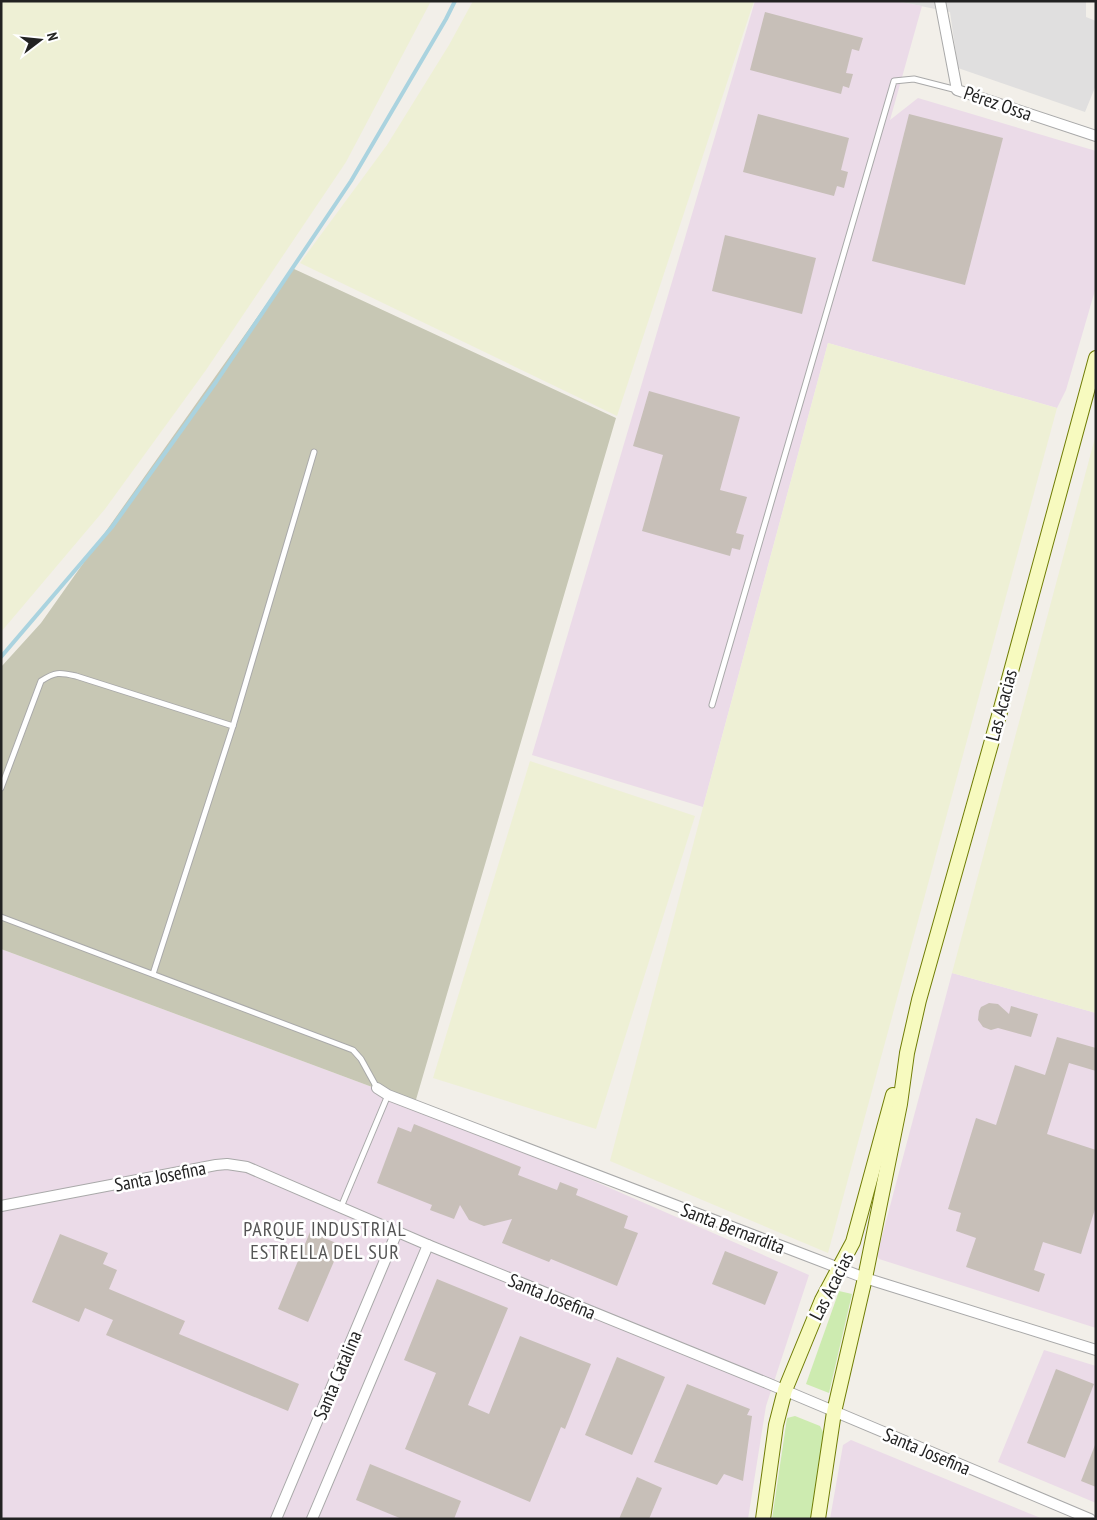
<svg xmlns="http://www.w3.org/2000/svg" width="1097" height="1520" font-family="'PT Sans Narrow',sans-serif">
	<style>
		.residential { fill: #e0dfdf }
		.industrial { fill: #ebdbe8 }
		.construction { fill: #c7c7b4 }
		.farmland { fill: #eef0d5 }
		.grass { fill: #cdebb0 }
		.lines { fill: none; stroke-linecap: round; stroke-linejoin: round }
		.stream { stroke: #aad3df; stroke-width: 4 }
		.building { fill: #c7bfb8 }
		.service-casing { stroke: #a9a9a9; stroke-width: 7 }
		.minor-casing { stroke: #a9a9a9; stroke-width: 12 }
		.secondary-casing { stroke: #707d05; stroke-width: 16 }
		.service { stroke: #fff; stroke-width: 5 }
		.minor { stroke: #fff; stroke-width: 10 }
		.secondary { stroke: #f7fabf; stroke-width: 14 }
		.labels { text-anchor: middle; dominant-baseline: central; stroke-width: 5; stroke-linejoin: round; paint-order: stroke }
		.street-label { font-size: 19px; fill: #222; stroke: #fff }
		.neighbourhood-label { font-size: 20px; letter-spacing: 1px; fill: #555; stroke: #fff }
	</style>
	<rect width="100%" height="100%" fill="#f2efe9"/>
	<path class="residential" d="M896,1H1086V17L1096,21V85L1085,112L958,68L950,12Z"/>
	<g class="industrial">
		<path d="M755,1H896L922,6L890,120L918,98L1096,151V287L1066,390L1057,408L828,343L703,807L532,755Z"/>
		<path d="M1,949L415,1103L809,1275L766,1406L748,1519H1Z"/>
		<path d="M952,973L1096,1013V1328L879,1259L877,1255Z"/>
		<path d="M1044,1350L1096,1366V1503L998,1462Z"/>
		<path d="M851,1440L1043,1519H830L843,1445Z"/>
	</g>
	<path class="construction" d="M292,268L616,418L415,1103L1,949V667L41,623Z"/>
	<g class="farmland">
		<path d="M1,1H431L346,162L206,370L105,509L1,632Z"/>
		<path d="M473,1H754L617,416L300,263L387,145L449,45Z"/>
		<path d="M828,343L1057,408L828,1253L610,1161L703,807Z"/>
		<path d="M1096,434V1013L952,973Z"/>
		<path d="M530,761L695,816L596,1129L433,1078Z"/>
	</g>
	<g class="grass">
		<path d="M839,1291L852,1294L829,1393L806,1384Z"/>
		<path d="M795,1416L820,1426L824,1434L811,1519H772L787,1418Z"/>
	</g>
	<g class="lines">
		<path class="stream" d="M1,657L112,527L216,382L351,181L446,19L455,1"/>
	</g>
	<g class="building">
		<path d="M765,12L863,38L859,51L852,49L846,73L853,74L849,88L843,86L841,94L750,70Z"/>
		<path d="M758,114L849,138L841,170L848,172L844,188L837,186L834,196L743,172Z"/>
		<path d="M909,114L1003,138L965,285L872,261Z"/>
		<path d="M725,235L816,258L802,314L712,291Z"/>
		<path d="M649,391L740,417L720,490L747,497L736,533L744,535L740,550L732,548L730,556L642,531L663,455L633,446Z"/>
		<path d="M989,1003L998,1004L1009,1014L1011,1006L1038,1014L1031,1037L998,1028L991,1030L983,1027L978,1020L979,1011L981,1007Z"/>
		<path d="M1057,1037L1096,1048V1071L1069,1063L1047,1134L1096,1150V1206L1081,1254L1043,1242L1034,1270L1045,1274L1039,1292L966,1267L976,1238L956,1231L961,1213L948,1209L976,1118L996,1125L1015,1065L1045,1075Z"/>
		<path d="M414,1124L521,1167L518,1175L557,1190L560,1182L578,1189L576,1195L628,1216L624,1228L638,1233L617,1286L551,1259L549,1262L502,1243L512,1219L484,1226L469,1220L460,1205L454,1219L430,1210L432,1205L377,1183L398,1127L411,1132Z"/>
		<path d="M310,1232L341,1245L308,1322L278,1309Z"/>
		<path d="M60,1234L108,1253L103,1264L117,1270L109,1289L185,1321L179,1334L299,1384L288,1411L106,1335L113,1320L85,1308L79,1322L32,1302Z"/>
		<path d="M725,1251L778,1272L765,1305L712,1284Z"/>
		<path d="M437,1279L508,1308L468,1405L489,1414L520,1336L591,1364L565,1429L561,1427L530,1502L405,1449L436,1373L404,1360Z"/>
		<path d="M617,1357L665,1377L632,1455L585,1435Z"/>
		<path d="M1056,1369L1094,1384L1065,1458L1027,1443Z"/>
		<path d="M687,1384L750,1409L747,1415L752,1416L743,1481L724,1474L717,1485L654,1462Z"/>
		<path d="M1095,1445H1096V1487L1081,1481Z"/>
		<path d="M370,1464L461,1501L454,1519H402L356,1500Z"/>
		<path d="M637,1477L662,1488L649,1519H619Z"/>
	</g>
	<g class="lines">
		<g class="service-casing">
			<g id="service">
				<path d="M712,705L894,81L914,79L957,90"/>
				<path d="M1,788L41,681C55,672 59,672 76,676L233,726"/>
				<path d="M1,917L353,1050L361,1059L377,1088"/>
				<path d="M153,974L233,726L314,452"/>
				<path d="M341,1207L388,1095"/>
			</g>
		</g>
		<g class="minor-casing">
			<g id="minor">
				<path d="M940,1L957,90L1096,136"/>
				<path d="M377,1088L388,1095L865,1278L1096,1350"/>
				<path d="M1,1206L216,1165L227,1164L247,1167L428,1245L767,1383L1090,1519"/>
				<path d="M276,1519L397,1232"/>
				<path d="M312,1519L428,1245"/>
			</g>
		</g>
		<g class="secondary-casing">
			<g id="secondary">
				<path d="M763,1519L776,1425L785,1390L822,1300L853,1242L893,1095"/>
				<path d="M818,1519L834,1412L865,1278L900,1104L907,1053L919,1000L1000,712L1096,358"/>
			</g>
		</g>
		<use href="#service" class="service"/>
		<use href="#minor" class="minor"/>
		<use href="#secondary" class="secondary"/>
	</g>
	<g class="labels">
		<g class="street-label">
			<text transform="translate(998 103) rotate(19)">Pérez Ossa</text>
			<text transform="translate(1001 705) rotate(-75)">Las Acacias</text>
			<text transform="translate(160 1176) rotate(-11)">Santa Josefina</text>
			<text transform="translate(733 1228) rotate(21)">Santa Bernardita</text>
			<text transform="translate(831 1286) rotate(-63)">Las Acacias</text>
			<text transform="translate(552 1296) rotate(22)">Santa Josefina</text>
			<text transform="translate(337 1375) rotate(-67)">Santa Catalina</text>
			<text transform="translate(927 1451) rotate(23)">Santa Josefina</text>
		</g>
		<g class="neighbourhood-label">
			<text x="325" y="1229">PARQUE INDUSTRIAL<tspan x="325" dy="23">ESTRELLA DEL SUR</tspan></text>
		</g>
	</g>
	<rect width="1097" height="1520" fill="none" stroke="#222222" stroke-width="5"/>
	<g transform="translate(40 40) rotate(74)" stroke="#ffffff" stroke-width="4" paint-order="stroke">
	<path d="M0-4L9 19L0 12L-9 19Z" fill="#222222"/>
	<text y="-8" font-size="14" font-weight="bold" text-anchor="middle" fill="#222222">N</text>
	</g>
</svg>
